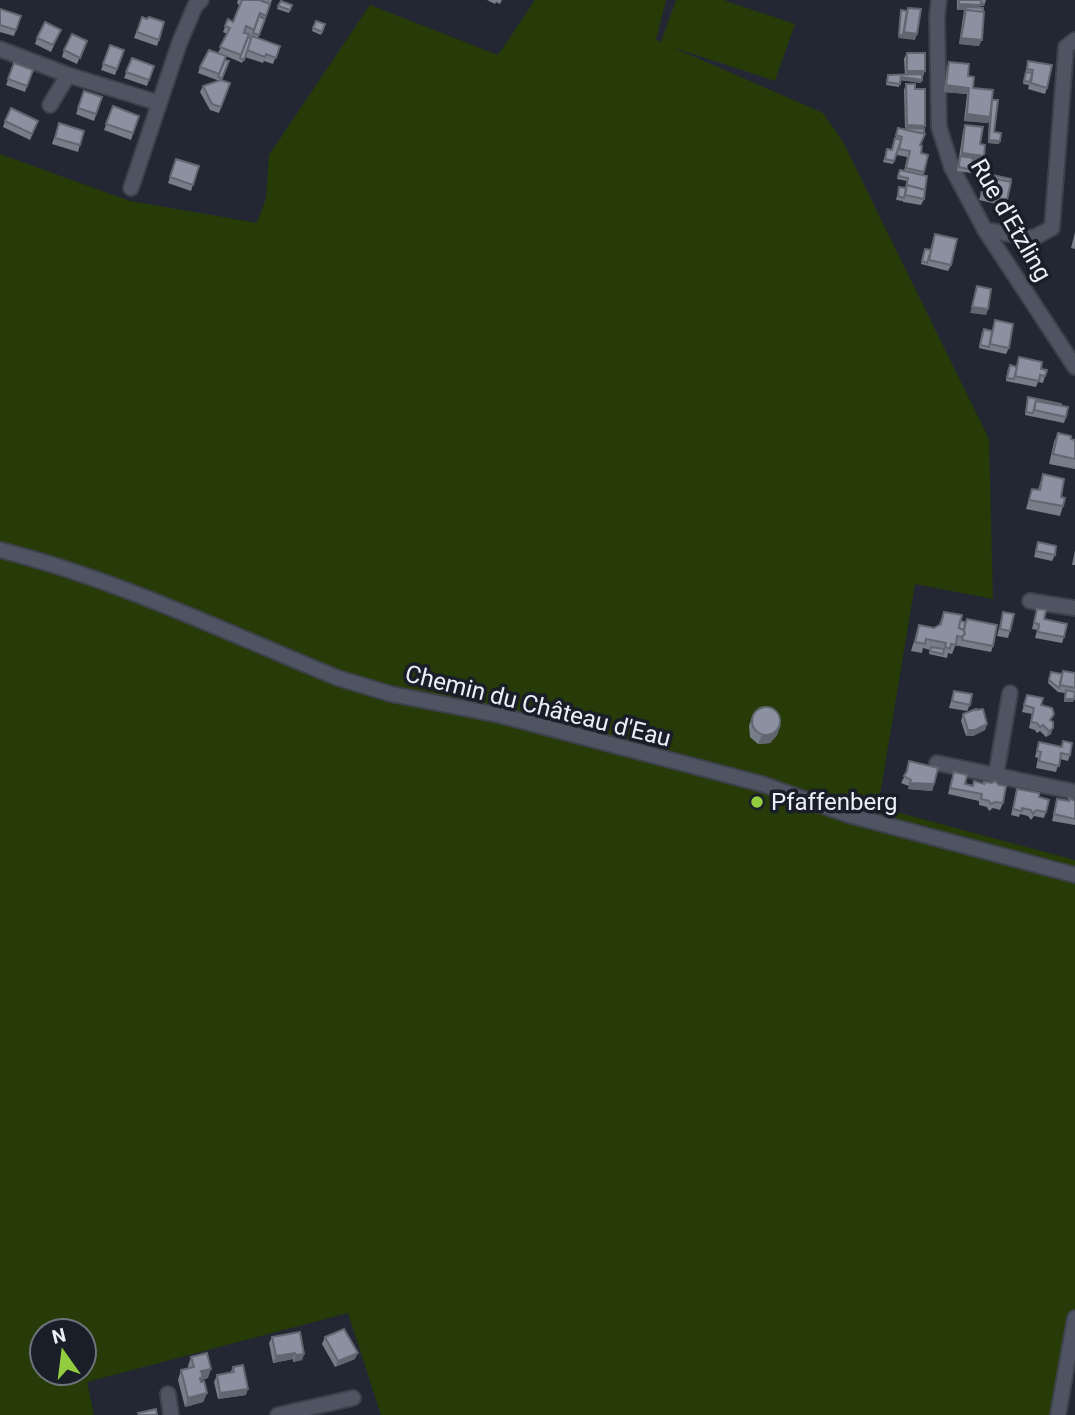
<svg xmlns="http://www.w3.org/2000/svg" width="1075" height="1415" font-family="Roboto,sans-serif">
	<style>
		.green { fill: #263b07; fill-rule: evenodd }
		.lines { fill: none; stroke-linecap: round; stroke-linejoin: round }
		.minor-casing { stroke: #3d414b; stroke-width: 18 }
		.minor { stroke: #4e5461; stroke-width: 14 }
		.wall { fill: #787d8a }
		.shaded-wall { fill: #616670 }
		.building { fill: #8b91a0; stroke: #616670; stroke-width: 2 }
		.poi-dot { fill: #91cd3f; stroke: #191e29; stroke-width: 2.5 }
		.labels { text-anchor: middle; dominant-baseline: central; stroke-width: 7; stroke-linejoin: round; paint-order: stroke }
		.street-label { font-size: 24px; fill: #ebeff7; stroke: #191e29 }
		.poi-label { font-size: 24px; fill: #ebeff7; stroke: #191e29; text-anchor: start }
	</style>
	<rect width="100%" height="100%" fill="#222733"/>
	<path class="green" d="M535,0H666L656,40L661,42L676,0H723L795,24L775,81L672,47L823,113L843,142L989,439L993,599L915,584L878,807L1075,860V1318L1058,1415H381L348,1313L87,1382L94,1415H0V154L130,201L257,223L266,198L269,155L370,5L498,55ZM42,1331H84V1373H42Z"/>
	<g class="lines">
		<g class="minor-casing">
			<g id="minor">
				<path d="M939,0L937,16L939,127L952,168L985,230L1075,367"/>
				<path d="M0,49L68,75L159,103"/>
				<path d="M50,105L68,75"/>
				<path d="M131,188L179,44L195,6L201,0"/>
				<path d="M985,230L1033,238L1052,228L1066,47L1075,40"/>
				<path d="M0,550C117,579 227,633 338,678L391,694L499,715L762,784L849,815L1075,875"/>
				<path d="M1030,601L1075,608"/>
				<path d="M937,763L1075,792"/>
				<path d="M996,775L1010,693"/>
				<path d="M168,1394L171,1415"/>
				<path d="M278,1415L353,1398"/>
				<path d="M1058,1415L1075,1318"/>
			</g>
		</g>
		<use href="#minor" class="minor"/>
	</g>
	<g class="wall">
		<path d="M238,0H272L258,38L280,46L273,64L264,61L263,63L245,57L242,63L238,61L239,60L238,61L218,53L227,34L223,32L228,19L233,22L240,6L237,3Z"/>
		<path d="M487,0H502L500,4L496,2L495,4Z"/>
		<path d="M957,0H986L984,6H981L980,8L979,46L959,44L964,10H957Z"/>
		<path d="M281,1L292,5L289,13L277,9Z"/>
		<path d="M0,9L21,16L14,36L0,32Z"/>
		<path d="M142,17L159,40L157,46L134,38Z"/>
		<path d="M316,21L325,24L321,35L312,31Z"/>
		<path d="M61,30L51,52L35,44L37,38Z"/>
		<path d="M87,41L77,64L62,57L64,50Z"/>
		<path d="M110,45L124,50L115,75L101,70Z"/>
		<path d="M907,52L922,77L921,83L900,80L899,87L886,85L888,75H905L904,59Z"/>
		<path d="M132,58L154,66L147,86L124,78Z"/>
		<path d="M225,60L229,61L222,80L230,83L219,113L210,110L200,92L203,86L219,81L217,80L219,74L217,80L198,73L200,67Z"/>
		<path d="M1028,61L1047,88L1045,94L1028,89L1029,85L1023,84Z"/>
		<path d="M949,62L968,76L973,88L992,100L994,132L999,144L988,143L989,119L988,123L964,121L967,94L944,92L947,68Z"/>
		<path d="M14,63L33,70L25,92L6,85Z"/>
		<path d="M906,84L915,89L924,129L920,145L924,172L923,175L924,199L921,205L903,202V200V201L896,200L899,187L905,188L907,181L897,179L900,170L904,171L907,157L897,155L899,145L893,164L883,162L887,149L892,150L898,128L905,129L904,90Z"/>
		<path d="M84,91L102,97L94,121L76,114Z"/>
		<path d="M113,106L139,116L131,140L104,130Z"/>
		<path d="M5,121H38L30,140L3,127Z"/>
		<path d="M59,123L84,131L78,152L52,144Z"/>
		<path d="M965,125L980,144L984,156L982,162L973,161L971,173L957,171L963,131Z"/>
		<path d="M176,159L199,166L191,191L168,183Z"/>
		<path d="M987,177L1007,200L1005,206L979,200L983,188H984Z"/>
		<path d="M1075,232V249L1071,248Z"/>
		<path d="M935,234L951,265L948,271L921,264L925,249L930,250Z"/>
		<path d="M995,320L1009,348L1006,354L979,348L982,332L992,331Z"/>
		<path d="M1019,357L1041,369L1045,376L1043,383L1038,382L1036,387L1006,381L1008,368L1016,367Z"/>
		<path d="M1028,397L1061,406L1066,417L1064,423L1025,415Z"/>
		<path d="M1058,433L1075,440V469L1049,464L1054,442Z"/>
		<path d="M1043,474L1061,497L1063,506L1060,516L1026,509L1032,489L1038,490Z"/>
		<path d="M1038,542L1055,555L1052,561L1034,557Z"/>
		<path d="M1075,550V565H1072Z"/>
		<path d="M1037,609L1044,619L1064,637L1062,643L1035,638L1037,630L1032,629Z"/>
		<path d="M944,612L960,621L993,646L991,652L959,646L960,645L958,646H955L952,654L948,653L947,658L929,654L930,650L923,648L922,653L911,651L919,625L934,628L939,625Z"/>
		<path d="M1003,612L1010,631L1008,638L997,636Z"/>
		<path d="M1051,672L1062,674L1075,673V696L1073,702H1064L1065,693L1058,692L1048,683Z"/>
		<path d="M954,691L970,705L967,711L949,708Z"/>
		<path d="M1027,695L1041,705L1052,721L1051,734L1046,737L1040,731L1037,733L1035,730L1029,728L1032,714L1022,712Z"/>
		<path d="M963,714L987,724L985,730L973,736H966L961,721Z"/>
		<path d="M752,717L777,735L770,743L758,744L750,737L749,726Z"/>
		<path d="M1063,741L1070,755L1068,761L1060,759L1056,772L1036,768L1038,758L1035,757L1039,742L1061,747Z"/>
		<path d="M909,761L934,784L932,791L908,789L909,786L901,783L906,773Z"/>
		<path d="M954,772L965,784L972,786L974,781L1003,803L1000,810L993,808L989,811L987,807L979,805V801L948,794Z"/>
		<path d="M1017,789L1039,797L1046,812L1044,818L1034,816L1031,820L1028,816L1020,814L1019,817L1011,815Z"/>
		<path d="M1057,799L1075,801V825L1052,821Z"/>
		<path d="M272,1337L304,1354L302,1360L293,1362V1359L273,1363L269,1343Z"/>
		<path d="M325,1337L355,1359L335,1367L322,1344Z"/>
		<path d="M191,1357L208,1378L202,1380L201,1381L207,1393L203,1402L185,1407L178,1380L181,1370L189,1369L188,1366Z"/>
		<path d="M233,1367L246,1395L218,1399L214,1382L217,1375L230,1373Z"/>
	</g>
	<g class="shaded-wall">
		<path d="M980,3H985L984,6H981L979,11L966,7L964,10H957L959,4Z"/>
		<path d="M904,32L917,34L915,40L898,38L899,35Z"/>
		<path d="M961,38L982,40L979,46L959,44Z"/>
		<path d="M907,71H925L921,83L900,80L901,77H905Z"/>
		<path d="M946,85L969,88L967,94L944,92Z"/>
		<path d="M967,114L990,117L988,123L964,121Z"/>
		<path d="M907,125L925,126L923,132L905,131Z"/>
		<path d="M989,140L1000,141L999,144L988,143Z"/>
		<path d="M962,153L984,156L982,162L960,159Z"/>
		<path d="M972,307L988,309L986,315L970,313Z"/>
		<path d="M1065,699H1074L1073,702H1064Z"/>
		<path d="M987,724L985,730L973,736H966L968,730Z"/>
		<path d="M781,725L777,735L770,743L758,744L762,735Z"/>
		<path d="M1053,728L1051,734L1046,737L1049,731Z"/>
		<path d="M910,783L934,784L932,791L908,789Z"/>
		<path d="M295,1353L293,1359L273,1363L276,1356Z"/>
		<path d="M358,1353L355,1359L335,1367L338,1361Z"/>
		<path d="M304,1354L302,1360L293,1362L296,1355Z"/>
		<path d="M211,1369L208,1378L202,1380L199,1386L201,1371Z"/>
		<path d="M248,1389L246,1395L218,1399L220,1393Z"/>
		<path d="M207,1393L203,1402L185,1407L188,1398Z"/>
	</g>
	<g class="building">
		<path d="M242,0H263L262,1L270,4L266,16L260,13L254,30L246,26L244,33L249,34L241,55L220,47L230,28L225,26L228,19L233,22Z"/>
		<path d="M959,0H981V5L959,4Z"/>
		<path d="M281,1L292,5L290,10L278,6Z"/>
		<path d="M966,7L983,8V12L966,10L965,14Z"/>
		<path d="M908,8L921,9L917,34L904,32Z"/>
		<path d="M0,9L21,16L16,30L0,25Z"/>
		<path d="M901,10L907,11L903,35H899Z"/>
		<path d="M966,10L984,12L982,40L961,38Z"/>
		<path d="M259,16L265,19L259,35L253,33Z"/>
		<path d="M142,17L147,19L149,17L164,22L159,40L137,32Z"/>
		<path d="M316,21L325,24L322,32L313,28Z"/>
		<path d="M45,22L61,30L53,45L37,38Z"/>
		<path d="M72,34L87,41L80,58L64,50Z"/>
		<path d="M252,36L280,46L276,58L266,54L265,57L247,50Z"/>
		<path d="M248,37L251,39L244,60L240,58Z"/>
		<path d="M110,45L124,50L117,69L103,64Z"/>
		<path d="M209,50L226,56L219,74L200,67Z"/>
		<rect x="907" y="53" width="18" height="18"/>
		<path d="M132,58L154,66L149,80L126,72Z"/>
		<path d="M225,60L229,61L222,78L218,77Z"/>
		<path d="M1028,61L1052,65L1047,88L1031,83L1033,70L1027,69Z"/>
		<path d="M949,62L969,64L968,76L974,77L973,88L993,90L990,117L967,114L969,88L946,85Z"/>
		<path d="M14,63L33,70L27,86L8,79Z"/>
		<path d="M1026,72L1032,73L1030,82L1024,81Z"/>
		<path d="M922,74V80L901,77L900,84L887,82L888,75Z"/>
		<path d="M221,80L230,83L221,107L212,104L203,86Z"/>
		<path d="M906,84H915V89H925V126L907,125Z"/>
		<path d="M84,91L102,97L96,114L78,108Z"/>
		<path d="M992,100H998L994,132L1001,133L1000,141L989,140Z"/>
		<path d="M113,106L139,116L133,133L106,124Z"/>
		<path d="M11,108L38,121L32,134L5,121Z"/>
		<path d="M59,123L84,131L80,145L55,138Z"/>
		<path d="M965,125L983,127L980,144L985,145L984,156L962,153Z"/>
		<path d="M898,128L925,134L920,145L922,146L921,153L928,155L924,172L906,168L910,151L899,149L902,137L896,135Z"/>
		<path d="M906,128L924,129V133L906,130Z"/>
		<path d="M895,138L901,140L894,161L885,159L887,149L892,150Z"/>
		<path d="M960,156L973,158L972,170L959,167Z"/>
		<path d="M176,159L199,166L193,185L170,177Z"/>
		<path d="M900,170L927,176L925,190L907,185L906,188L908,178L898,176Z"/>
		<path d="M988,174L1011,179L1010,182L988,177L987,180Z"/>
		<path d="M988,177L1011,182L1007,200L981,194L983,188H986Z"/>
		<path d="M907,185L925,190L924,199L905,195Z"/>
		<path d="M899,187L906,188L904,198L898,196Z"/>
		<path d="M935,234L957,239L951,265L929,260Z"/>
		<path d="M925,249L931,250L927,263L922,261Z"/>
		<path d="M977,286L991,289L988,309L972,307Z"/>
		<path d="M995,320L1013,324L1009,348L990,344Z"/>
		<path d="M984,329L992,331L989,347L980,345Z"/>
		<path d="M1019,357L1042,362L1041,369L1047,370L1045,376L1040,375L1039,381L1015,376Z"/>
		<path d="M1010,365L1017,367L1014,379L1007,378Z"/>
		<path d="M1028,397L1061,404V406L1036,401L1033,413L1026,412Z"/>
		<path d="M1036,401L1068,407L1066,417L1034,410Z"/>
		<path d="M1058,433L1071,436V439L1075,440V459L1053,454Z"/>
		<path d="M1043,474L1064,479L1061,497L1065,498L1063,506L1029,500L1032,489L1040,490Z"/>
		<path d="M1038,542L1056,546L1055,555L1036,551Z"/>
		<path d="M1037,609L1046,610L1044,619L1067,624L1064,637L1038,632L1039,624L1034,623Z"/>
		<path d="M944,612L962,615L959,628L964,630L965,634L961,637L957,636L956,645L951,644L950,649L945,647L946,643L926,639L925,644L915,642L919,625L934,628L941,624Z"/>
		<path d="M1003,612L1014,614L1010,631L1000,629Z"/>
		<path d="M967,619L997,625L993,646L962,640L963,636L965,634L964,630Z"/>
		<path d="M960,621L965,622L964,630L959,628Z"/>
		<path d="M931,647L944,649L943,654L930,651Z"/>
		<path d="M1063,671L1075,673V688L1060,685Z"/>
		<path d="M1051,672L1062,674L1059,688L1049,680Z"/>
		<path d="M1066,690L1075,692L1074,699H1065Z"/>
		<path d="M954,691L972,694L970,705L952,701Z"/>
		<path d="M1027,695L1043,698L1041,705L1052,708L1054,714L1050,720L1053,722V728L1049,731L1043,725L1040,727L1037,723L1031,722L1034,708L1024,705Z"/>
		<circle cx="766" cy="721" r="14"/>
		<path d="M976,709V710L983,709L987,724L975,730H968L963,714Z"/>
		<path d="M1063,741L1072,743L1070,755L1061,753L1059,766L1039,761L1041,752L1037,751L1039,742L1062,747Z"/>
		<path d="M909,761L938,768L934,784L910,783L911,780L904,776L907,771Z"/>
		<path d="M954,772L967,775L965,784L973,786L974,781L984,784V782L992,783L995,781L999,785L1006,786L1003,803L995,802L991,804L989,801L981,799L982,794L950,788Z"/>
		<path d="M1017,789L1039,793V797L1049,800L1046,812L1036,810L1033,814L1031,810L1022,808V811L1013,809Z"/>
		<path d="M1069,798L1075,801V819L1054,814L1057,799L1069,801Z"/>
		<path d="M344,1329L358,1353L338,1361L325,1337Z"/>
		<path d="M300,1332L304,1354L296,1355L295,1353L276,1356L272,1337Z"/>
		<path d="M207,1353L211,1369L201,1371L203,1377L200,1378L201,1382L204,1381L207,1393L188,1398L181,1370L194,1367L191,1357Z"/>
		<path d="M243,1365L248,1389L220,1393L217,1375L234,1372L233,1367Z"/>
		<path d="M156,1409L157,1415H139L138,1413Z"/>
	</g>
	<circle class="poi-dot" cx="757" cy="802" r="7"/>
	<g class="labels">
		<g class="street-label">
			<text transform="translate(1011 220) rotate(60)">Rue d'Etzling</text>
			<text transform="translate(538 706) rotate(14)">Chemin du Château d'Eau</text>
		</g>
		<g class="poi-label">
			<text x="771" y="802">Pfaffenberg</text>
		</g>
	</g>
	<g transform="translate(63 1352) rotate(346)"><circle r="33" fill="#191e29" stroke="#6d727b" stroke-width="2"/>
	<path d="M0-5L12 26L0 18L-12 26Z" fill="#91cd3f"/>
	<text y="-10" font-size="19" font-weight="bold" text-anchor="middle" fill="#ebeff7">N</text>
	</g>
</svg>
